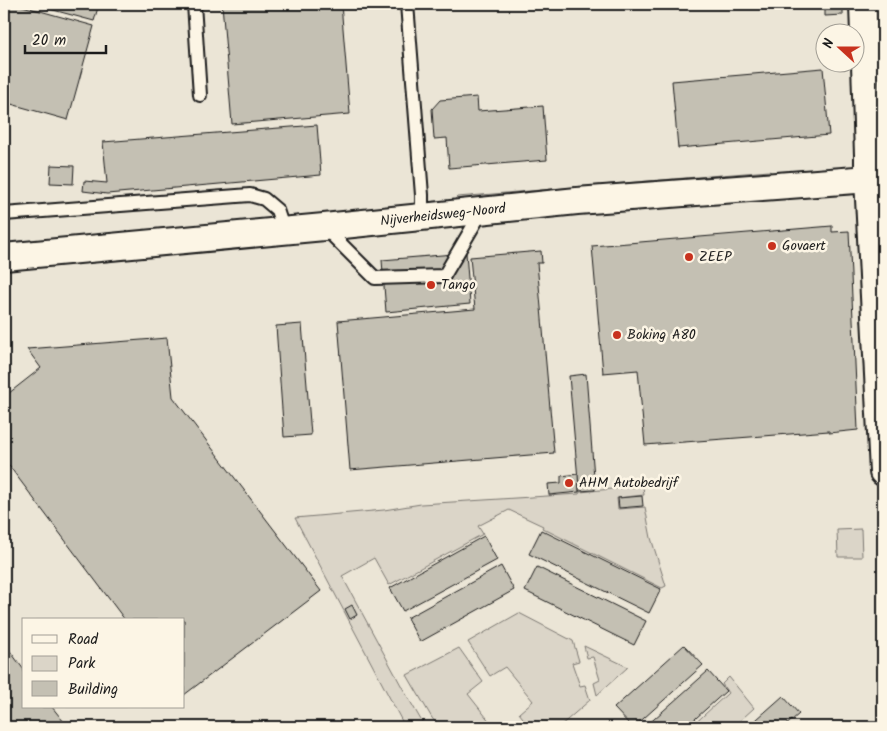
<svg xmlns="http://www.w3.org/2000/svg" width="887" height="731" font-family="Kalam,sans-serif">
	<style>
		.built { fill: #ebe5d6; fill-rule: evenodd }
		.green { fill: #dbd5c8; stroke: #7c7872 }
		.building { fill: #c4c0b3; stroke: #1c1c1c }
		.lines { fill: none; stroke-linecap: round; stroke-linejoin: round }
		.service-casing { stroke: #1c1c1c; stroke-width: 16 }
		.minor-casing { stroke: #1c1c1c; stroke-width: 30 }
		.service { stroke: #fcf5e5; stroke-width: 12 }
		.minor { stroke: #fcf5e5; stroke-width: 26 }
		.poi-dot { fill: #c8321e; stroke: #fcf5e5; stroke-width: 2 }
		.labels { text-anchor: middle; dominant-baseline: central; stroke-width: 5; stroke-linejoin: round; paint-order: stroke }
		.street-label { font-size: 14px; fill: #1c1c1c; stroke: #fcf5e5 }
		.poi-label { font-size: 14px; fill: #1c1c1c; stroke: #fcf5e5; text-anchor: start }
	</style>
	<rect width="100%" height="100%" fill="#fcf5e5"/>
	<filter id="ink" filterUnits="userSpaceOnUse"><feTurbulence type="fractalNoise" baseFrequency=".02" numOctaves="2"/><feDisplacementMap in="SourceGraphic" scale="10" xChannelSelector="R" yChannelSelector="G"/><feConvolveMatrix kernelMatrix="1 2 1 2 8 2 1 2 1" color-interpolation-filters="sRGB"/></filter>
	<g filter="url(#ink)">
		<path class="built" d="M4,4H883V727H4ZM824,32H854V62H824ZM24,620H184V707H24Z"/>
		<g class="green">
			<path d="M769,171L771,172L770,175L457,201L455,199L457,197Z"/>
			<path d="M643,486L644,495L617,498L618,509L645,507L651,538L666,586L662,588L542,528L543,526L509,510L478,526L483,534L389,585L374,558L342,576L402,687L425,727H405L295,518L384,510L421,504L579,494L580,492Z"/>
			<path d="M861,529L862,557H838L837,530Z"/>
			<path d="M519,613L573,641L579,661L572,663L580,686L585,685L590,700L559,727H530L519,713L533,701L505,667L490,676L468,642Z"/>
			<path d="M584,646L628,667L597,695L594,683L600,680L593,657L587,658Z"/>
			<path d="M459,648L483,682L468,694L494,727H439L432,718L407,675Z"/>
			<path d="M729,677L754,708L733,727H691L728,693L722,684Z"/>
		</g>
		<g class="building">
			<path d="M4,4H15L94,26L68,120L4,102Z"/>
			<path d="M31,4H99L94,21Z"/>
			<path d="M222,4H341L350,114L232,124Z"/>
			<path d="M825,4H843V15L825,16Z"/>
			<path d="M823,68L829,135L678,148L672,81Z"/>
			<path d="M477,97L478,111L543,106L547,160L449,168L447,138L434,139L432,109L440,100Z"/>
			<path d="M317,125L321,175L107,194L83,191L84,181L107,183L103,142Z"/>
			<path d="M51,165L74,166L73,184L50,183Z"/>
			<path d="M832,226V232L849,231L858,430L829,433V431L645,445L638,370L603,373L592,246Z"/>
			<path d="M541,251L542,263H537L554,453L350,470L338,321L475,309L470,257Z"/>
			<path d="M466,253L470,304L386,312L382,260Z"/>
			<path d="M302,324L311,435L284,437L276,326Z"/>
			<path d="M167,338L173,397L321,591L184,695V620H125L4,459V397L41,368L27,349Z"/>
			<path d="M586,374L595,490L579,491L569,376Z"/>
			<path d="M578,474L579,492L549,495L548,484L561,483V476Z"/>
			<path d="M642,496L643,506L619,508L618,498Z"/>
			<path d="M541,530L661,589L649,613L529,554Z"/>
			<path d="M484,536L497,560L403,611L390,588Z"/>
			<path d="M501,566L514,590L420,642L407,618Z"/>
			<path d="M537,567L646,621L634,645L525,591Z"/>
			<path d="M352,605L357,615L350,619L345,609Z"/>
			<path d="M4,643L24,670V707H52L68,727H4Z"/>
			<path d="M684,645L703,665L634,727H632L614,708Z"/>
			<path d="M708,671L726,691L686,727H645Z"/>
			<path d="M783,696L799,714L784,727H748Z"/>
		</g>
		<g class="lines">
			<g class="service-casing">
				<g id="service">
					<path d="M194,4L200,95"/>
					<path d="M407,4L422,195V217"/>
					<path d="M4,214L250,195L264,199L277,210L284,231"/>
					<path d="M325,228L375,278L444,276L482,211"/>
				</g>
			</g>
			<g class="minor-casing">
				<g id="minor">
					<path d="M863,4L868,155V179L883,472"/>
					<path d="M4,257L324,227L577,201L883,178"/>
				</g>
			</g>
			<use href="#service" class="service"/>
			<use href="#minor" class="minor"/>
		</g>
	</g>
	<g class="poi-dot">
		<circle cx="772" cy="246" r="5"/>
		<circle cx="689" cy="257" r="5"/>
		<circle cx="431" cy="285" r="5"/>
		<circle cx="617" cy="335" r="5"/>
		<circle cx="569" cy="483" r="5"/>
	</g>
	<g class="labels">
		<g class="street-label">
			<text transform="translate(443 215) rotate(-6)">Nijverheidsweg-Noord</text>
		</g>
		<g class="poi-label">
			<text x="782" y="246">Govaert</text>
			<text x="699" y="257">ZEEP</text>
			<text x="441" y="285">Tango</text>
			<text x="627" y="335">Boking A80</text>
			<text x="579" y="483">AHM Autobedrijf</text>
		</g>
	</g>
	<rect width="887" height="731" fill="none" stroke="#fcf5e5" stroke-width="20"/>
	<rect x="10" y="10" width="867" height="711" fill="none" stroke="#1c1c1c" stroke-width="2" filter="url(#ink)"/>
	<rect x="22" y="618" width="162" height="90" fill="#fcf5e5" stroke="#a29e95"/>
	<rect x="32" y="635" width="25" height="8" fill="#fcf5e5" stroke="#a29e95"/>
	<text x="68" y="644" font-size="15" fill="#1c1c1c">Road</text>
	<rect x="32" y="656" width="25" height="15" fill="#dbd5c8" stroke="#a29e95"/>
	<text x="68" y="668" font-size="15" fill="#1c1c1c">Park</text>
	<rect x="32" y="681" width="25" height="15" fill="#c4c0b3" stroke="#a29e95"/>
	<text x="68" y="694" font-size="15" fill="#1c1c1c">Building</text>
	<g transform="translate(840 48) rotate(291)"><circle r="24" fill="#fcf5e5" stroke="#a29e95"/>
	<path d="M0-4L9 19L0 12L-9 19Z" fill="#c8321e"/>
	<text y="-8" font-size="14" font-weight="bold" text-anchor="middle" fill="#1c1c1c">N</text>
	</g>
	<path d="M25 45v8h81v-8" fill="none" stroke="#1c1c1c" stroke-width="2.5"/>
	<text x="32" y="45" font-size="15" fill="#1c1c1c" stroke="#fcf5e5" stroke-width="4" paint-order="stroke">20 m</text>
</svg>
